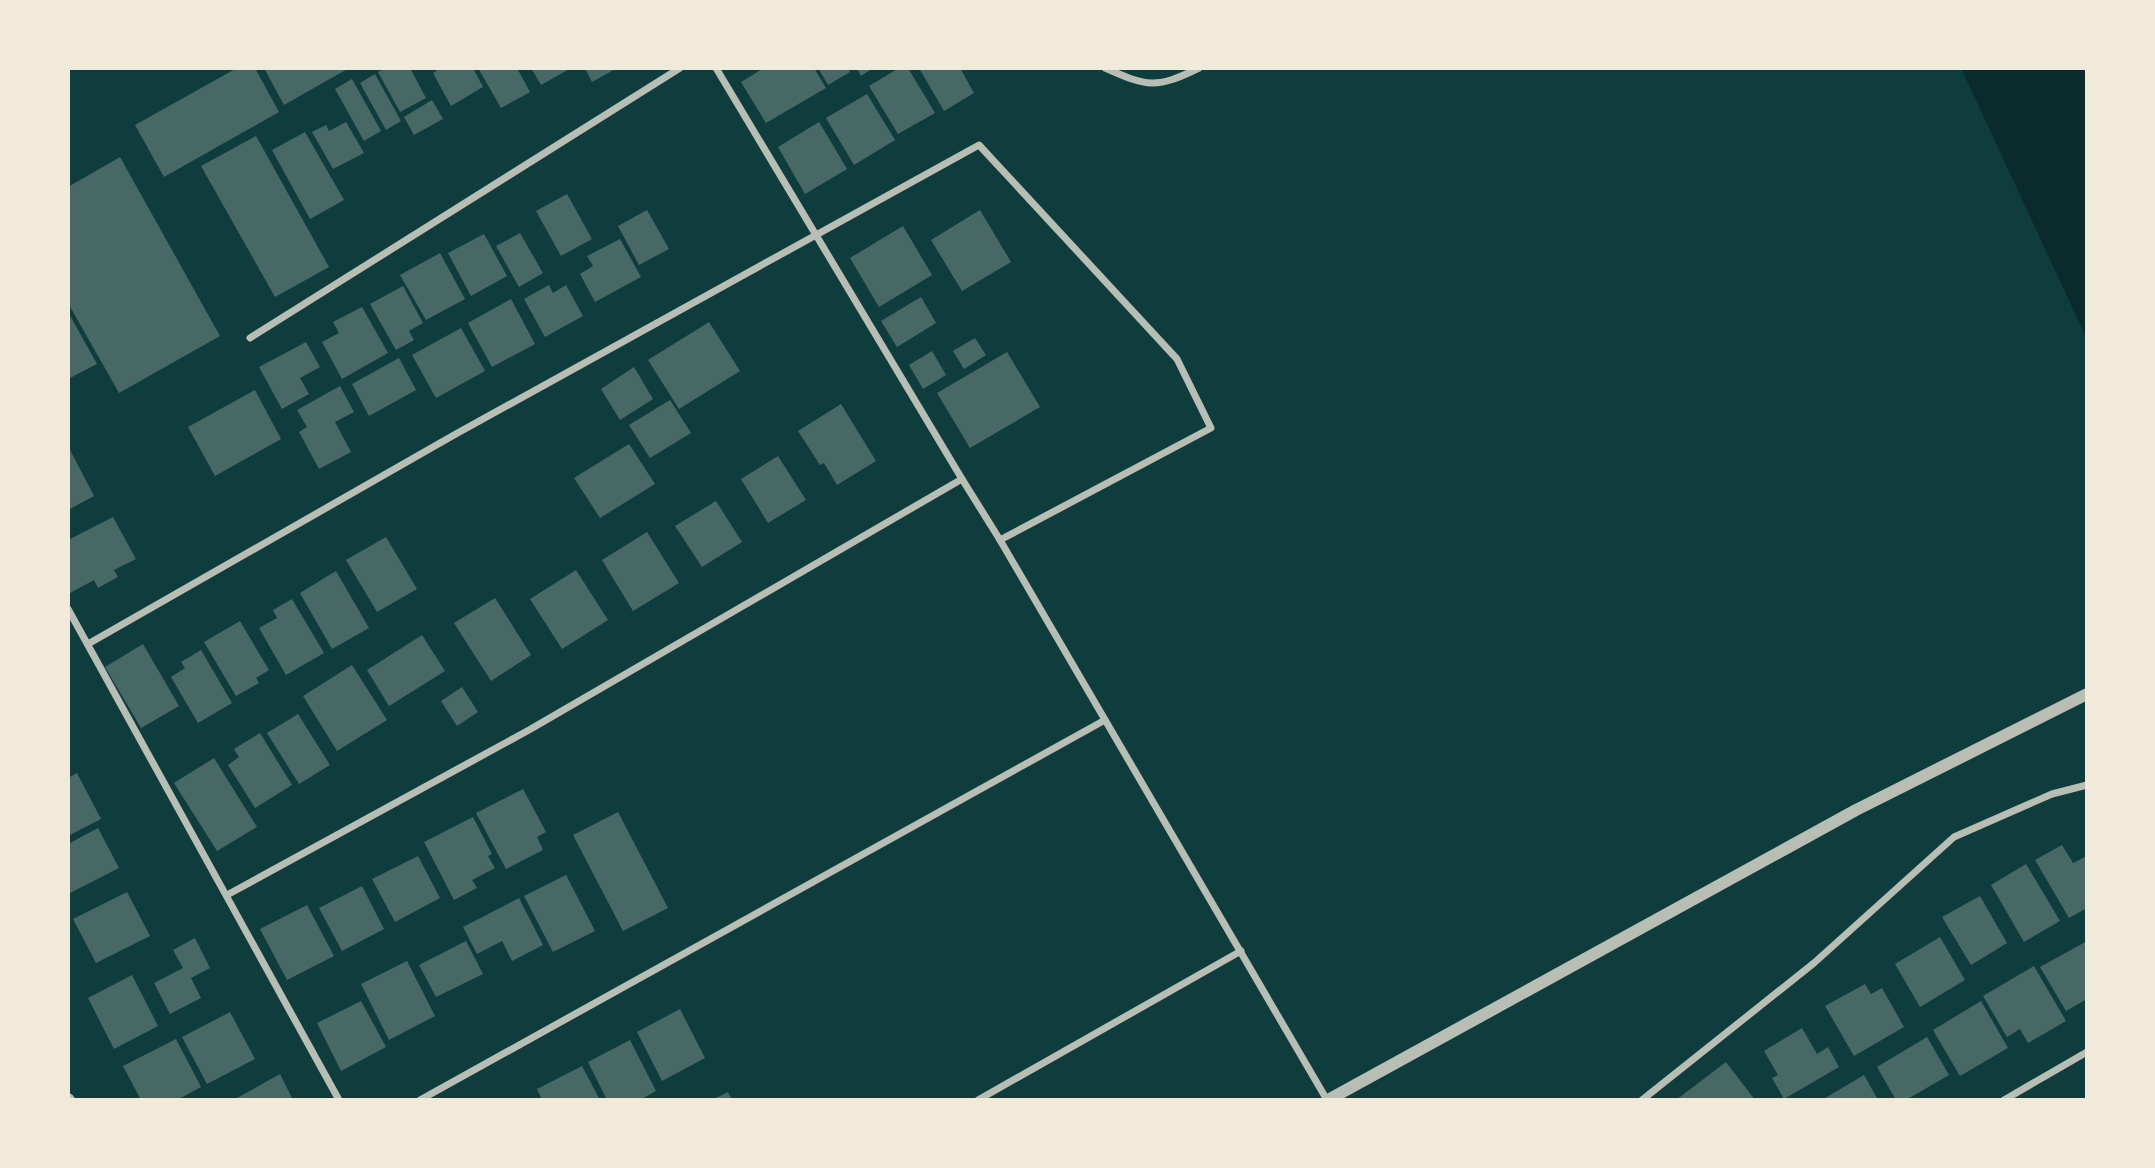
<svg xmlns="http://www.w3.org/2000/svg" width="2155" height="1168" font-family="'Noto Sans',sans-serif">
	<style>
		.water { fill: #0a2a2b }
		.building { fill: #486865 }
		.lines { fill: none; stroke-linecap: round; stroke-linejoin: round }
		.minor { stroke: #b8beb3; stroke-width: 7 }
		.tertiary { stroke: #b8beb3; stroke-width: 12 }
	</style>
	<rect width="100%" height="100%" fill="#0f3d3e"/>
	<path class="water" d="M1961,68H2087V339Z"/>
	<g class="building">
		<path d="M237,68H255L279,112L164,177L135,125Z"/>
		<path d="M264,68H349L284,105Z"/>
		<path d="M385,68H410L426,98L400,112L378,72Z"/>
		<path d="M441,68H473L483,87L451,106L433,73Z"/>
		<path d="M478,68H517L530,92L501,108Z"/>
		<path d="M531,68H571L541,85Z"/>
		<path d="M585,68H617L592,82Z"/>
		<path d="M764,68H814L826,88L766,123L741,82Z"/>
		<path d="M818,68H848L850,72L828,85Z"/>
		<path d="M857,68H873L861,76Z"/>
		<path d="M899,68H908L935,113L898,134L869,86Z"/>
		<path d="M919,68H960L974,93L944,111Z"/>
		<path d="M375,74L401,121L386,130L360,83Z"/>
		<path d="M352,79L381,131L364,141L335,89Z"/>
		<path d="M867,94L895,140L854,165L826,118Z"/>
		<path d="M432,100L443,119L414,135L404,117Z"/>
		<path d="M346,122L364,153L333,169L312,132L326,125L329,131Z"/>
		<path d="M819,122L847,169L805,194L778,147Z"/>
		<path d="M305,132L344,200L310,219L272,150Z"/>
		<path d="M256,136L329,267L275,297L201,166Z"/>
		<path d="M120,157L220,336L119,393L68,303V187Z"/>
		<path d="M567,194L592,239L561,256L536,211Z"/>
		<path d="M647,210L669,249L639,265L618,226Z"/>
		<path d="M980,210L1011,262L962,291L931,240Z"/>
		<path d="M903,226L932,275L879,307L850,258Z"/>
		<path d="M520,233L543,273L519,287L496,246Z"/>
		<path d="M484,234L507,276L471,296L448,253Z"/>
		<path d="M620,239L641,277L595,302L580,274L593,266L587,256Z"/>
		<path d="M440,253L465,299L426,320L400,275Z"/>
		<path d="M549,285L553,293L566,285L583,316L545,337L524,299Z"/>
		<path d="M403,286L423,323L409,331L414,340L396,350L370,304Z"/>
		<path d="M921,297L936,323L897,347L881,321Z"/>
		<path d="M511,299L535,344L492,367L468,323Z"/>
		<path d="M362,307L388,353L342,379L322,342L339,333L333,322Z"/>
		<path d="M68,312L97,364L68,379Z"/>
		<path d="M709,322L740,371L679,409L648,360Z"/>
		<path d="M461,328L485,371L436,398L412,355Z"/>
		<path d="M975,338L986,355L964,369L953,351Z"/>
		<path d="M306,342L320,367L300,378L309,394L282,409L259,367Z"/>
		<path d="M932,351L946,375L923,389L909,365Z"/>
		<path d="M1007,352L1040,407L970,448L937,393Z"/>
		<path d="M399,358L416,390L369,416L352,384Z"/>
		<path d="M634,367L653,399L620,420L601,389Z"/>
		<path d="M340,386L354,412L335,422L351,452L319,469L299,432L307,427L297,410Z"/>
		<path d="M255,390L281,439L215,476L188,427Z"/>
		<path d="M670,400L691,433L650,458L629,425Z"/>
		<path d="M841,404L876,461L837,485L824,463L820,465L798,431Z"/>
		<path d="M629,444L655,484L600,518L574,478Z"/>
		<path d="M68,446L94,496L68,510Z"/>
		<path d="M778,456L806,500L768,523L741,479Z"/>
		<path d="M716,501L742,542L702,567L675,526Z"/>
		<path d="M113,517L136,559L114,570L118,577L98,588L94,580L70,593L68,589V540Z"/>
		<path d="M647,532L679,583L633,611L602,560Z"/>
		<path d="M386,537L417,589L377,612L346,560Z"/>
		<path d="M576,570L608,620L562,649L530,599Z"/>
		<path d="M336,571L369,628L332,649L300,593Z"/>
		<path d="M495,598L531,655L491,681L454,623Z"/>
		<path d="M292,599L324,653L286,675L259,628L277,618L273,610Z"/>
		<path d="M240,621L269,670L256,678L259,683L236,696L204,642Z"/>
		<path d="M422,635L445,671L389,706L367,670Z"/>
		<path d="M143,644L179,706L141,728L105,667Z"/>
		<path d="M201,650L232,703L198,723L171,677L185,668L181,662Z"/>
		<path d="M352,665L387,720L337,751L303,696Z"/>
		<path d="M462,687L478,712L457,726L441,701Z"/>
		<path d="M298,714L330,765L299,784L267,733Z"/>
		<path d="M260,733L292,785L255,808L228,765L239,757L234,749Z"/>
		<path d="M214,758L257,827L217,851L174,783Z"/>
		<path d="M77,773L101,819L68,836V778Z"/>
		<path d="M523,789L546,832L537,837L543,850L506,869L476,813Z"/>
		<path d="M618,812L668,908L623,931L573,835Z"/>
		<path d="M473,817L492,854L488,856L495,868L472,880L477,888L454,900L424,842Z"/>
		<path d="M98,828L119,868L68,894V844Z"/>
		<path d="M2062,845L2073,863L2085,857L2087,860V908L2069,918L2035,860Z"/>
		<path d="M418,856L440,898L395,922L372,879Z"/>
		<path d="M2026,864L2060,921L2024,942L1991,885Z"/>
		<path d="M566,875L595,931L553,952L524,896Z"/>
		<path d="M362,886L384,929L342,951L319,908Z"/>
		<path d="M127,892L150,936L96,963L73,919Z"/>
		<path d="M1980,896L2007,943L1971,965L1942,917Z"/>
		<path d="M519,898L543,945L512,961L502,941L477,954L463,927Z"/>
		<path d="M307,905L334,956L287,980L260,929Z"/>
		<path d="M1940,937L1965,980L1920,1007L1895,964Z"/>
		<path d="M195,938L210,968L191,978L201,998L170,1014L154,983L183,968L173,950Z"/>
		<path d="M466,941L483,974L436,997L419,965Z"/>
		<path d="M2087,941V999L2066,1011L2040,967Z"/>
		<path d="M407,961L435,1016L389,1040L361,984Z"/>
		<path d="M2034,966L2066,1021L2028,1043L2020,1029L2007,1037L1983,996Z"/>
		<path d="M132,975L158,1026L114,1049L88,998Z"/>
		<path d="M1865,984L1871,994L1882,988L1904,1027L1854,1056L1825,1006Z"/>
		<path d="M361,1001L386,1047L341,1071L317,1023Z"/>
		<path d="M1981,1001L2008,1048L1960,1076L1933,1030Z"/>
		<path d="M680,1009L705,1058L662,1081L637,1032Z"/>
		<path d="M230,1012L255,1059L207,1084L182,1037Z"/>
		<path d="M1802,1028L1817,1054L1828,1047L1839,1067L1784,1099L1772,1078L1778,1075L1764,1051Z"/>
		<path d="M1927,1037L1949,1075L1906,1100H1896L1877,1067Z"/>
		<path d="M176,1039L201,1087L177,1100H141L123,1066Z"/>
		<path d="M630,1040L656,1091L640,1100H607L588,1062Z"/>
		<path d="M1726,1062L1755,1100H1676Z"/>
		<path d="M582,1066L600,1100H542L537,1089Z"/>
		<path d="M280,1074L293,1100H238L237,1098Z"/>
		<path d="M1864,1075L1878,1100H1822Z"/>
		<path d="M728,1092L732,1100H712Z"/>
	</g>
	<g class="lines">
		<g class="minor">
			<path d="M716,68L962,479L1000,540L1327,1100"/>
			<path d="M1105,68C1148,87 1156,89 1199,68"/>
			<path d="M250,338L680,68"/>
			<path d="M68,609L339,1100"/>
			<path d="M88,644L454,435L979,145L1177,359L1211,428L1000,540"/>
			<path d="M227,895L529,730L962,479"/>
			<path d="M420,1100L1105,720"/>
			<path d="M978,1100L1241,951"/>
			<path d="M1642,1100L1814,963L1954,837L2052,794L2087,785"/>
			<path d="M2004,1100L2087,1052"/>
		</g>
		<g class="tertiary">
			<path d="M68,1099L69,1100"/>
			<path d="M1328,1100L1856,810L2087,694"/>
		</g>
	</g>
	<rect width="2155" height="1168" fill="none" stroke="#f1e9da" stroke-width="140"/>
</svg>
